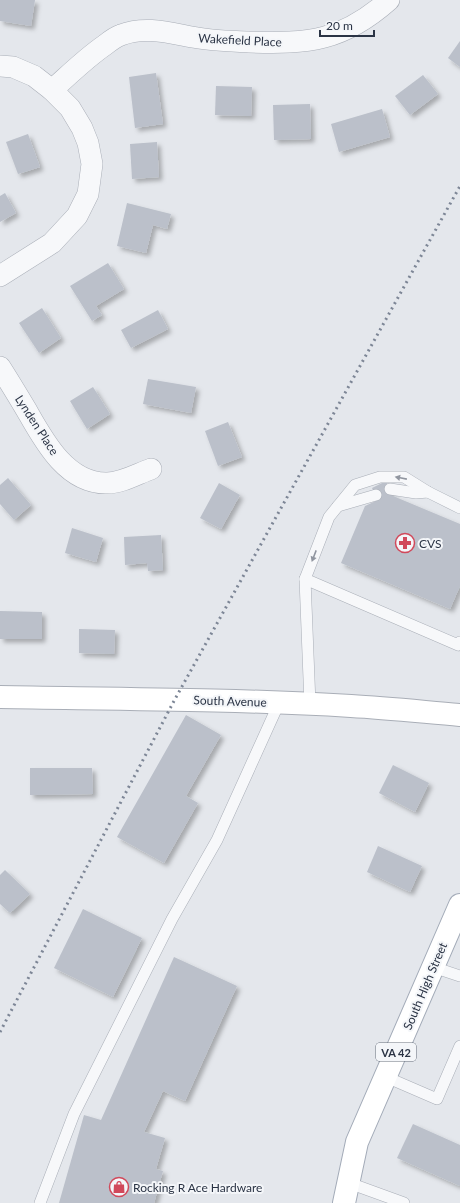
<svg xmlns="http://www.w3.org/2000/svg" width="460" height="1203" font-family="Lato,sans-serif">
	<style>
		.building { fill: #bbc0ca; filter: url(#shadow) }
		.lines { fill: none; stroke-linecap: round; stroke-linejoin: round }
		.lane-casing { stroke: #a9aeb7; stroke-width: 12 }
		.street-casing { stroke: #a9aeb7; stroke-width: 22 }
		.secondary-casing { stroke: #a9aeb7; stroke-width: 24 }
		.primary-casing { stroke: #a3abb8; stroke-width: 24 }
		.lane { stroke: #f7f8fa; stroke-width: 11 }
		.street { stroke: #f7f8fa; stroke-width: 21 }
		.secondary { stroke: #fff; stroke-width: 22 }
		.primary { stroke: #fff; stroke-width: 22 }
		.rail { stroke: #7d8696; stroke-width: 3; stroke-dasharray: 2 4; stroke-linecap: butt }
		.oneway { fill: #9196a0 }
		.labels { text-anchor: middle; dominant-baseline: central; stroke-width: 4; stroke-linejoin: round; paint-order: stroke }
		.shield { fill: #f4f6f9; stroke: #676e7b; stroke-width: 1 }
		.shield-label { font-size: 11px; font-weight: bold; fill: #2b3445 }
		.street-label { font-size: 12px; fill: #2b3445; stroke: #f4f6f9 }
		.poi-label { font-size: 12px; fill: #2b3445; stroke: #f4f6f9; text-anchor: start }
	</style>
	<defs>
		<filter id="shadow"><feDropShadow dx="3.5" dy="3.5" stdDeviation="2" flood-color="#0004"/></filter>
	</defs>
	<rect width="100%" height="100%" fill="#e4e7ec"/>
	<g class="building">
		<path d="M0,0H35L31,26L0,21Z"/>
		<path d="M460,41V67L448,58Z"/>
		<path d="M156,73L163,124L135,128L129,77Z"/>
		<path d="M423,75L438,94L410,115L395,96Z"/>
		<path d="M216,86L252,87L251,116L215,115Z"/>
		<path d="M310,104L311,139L274,140L273,105Z"/>
		<path d="M382,109L390,137L339,152L331,124Z"/>
		<path d="M28,134L40,167L18,174L6,142Z"/>
		<path d="M157,142L159,177L132,179L130,144Z"/>
		<path d="M5,193L16,213L0,222V196Z"/>
		<path d="M127,203L171,214L167,229L153,225L146,253L117,246Z"/>
		<path d="M108,263L124,289L96,306L102,315L92,321L70,286Z"/>
		<path d="M42,308L61,338L39,353L19,323Z"/>
		<path d="M158,310L168,329L131,348L121,330Z"/>
		<path d="M148,379L196,387L191,413L143,404Z"/>
		<path d="M93,387L110,414L87,429L70,401Z"/>
		<path d="M228,422L242,457L218,466L205,431Z"/>
		<path d="M8,478L31,505L14,520L0,504V485Z"/>
		<path d="M386,481L393,496L460,524V586L450,609L341,563L365,506L378,500L372,488Z"/>
		<path d="M219,483L240,495L221,529L200,518Z"/>
		<path d="M72,528L103,538L96,562L65,553Z"/>
		<path d="M161,535L163,570L148,571L147,563L125,565L124,537Z"/>
		<path d="M0,611L42,612V639H0Z"/>
		<path d="M79,629L115,630L114,654L79,653Z"/>
		<path d="M186,715L221,735L186,796L198,803L164,863L117,837Z"/>
		<path d="M393,765L429,783L415,812L379,793Z"/>
		<path d="M30,768H92L93,794L30,795Z"/>
		<path d="M378,846L422,866L410,892L367,872Z"/>
		<path d="M5,870L30,894L10,913L0,904V875Z"/>
		<path d="M83,909L142,938L113,997L54,968Z"/>
		<path d="M174,957L237,986L185,1101L163,1091L144,1132L165,1138L156,1169L163,1171L154,1203H59L84,1115L101,1120Z"/>
		<path d="M413,1124L460,1145V1186L397,1158Z"/>
	</g>
	<g class="lines">
		<g class="lane-casing">
			<g id="lane">
				<path d="M390,489L416,493L428,492"/>
				<path d="M338,506L376,495"/>
				<path d="M305,579L329,517L355,485L380,477H404L428,492L460,508"/>
				<path d="M310,704L305,579L458,645L460,642"/>
				<path d="M433,967L460,976"/>
				<path d="M386,1077L437,1099L460,1046"/>
				<path d="M349,1183L404,1203"/>
				<path d="M40,1203L74,1114L172,919L217,840L279,703"/>
			</g>
		</g>
		<g class="street-casing">
			<g id="street">
				<path d="M0,66L13,67L34,76L52,90L70,108L82,128L88,143L92,164L88,194L77,216L52,243L0,276"/>
				<path d="M52,90C70,74 86,58 105,45C110,41 115,37 121,35C146,25 173,34 198,38C215,41 232,41 249,42C309,44 343,41 389,0"/>
				<path d="M0,367C9,381 18,396 27,411C44,441 67,484 107,483C122,483 137,474 151,469"/>
			</g>
		</g>
		<g class="secondary-casing">
			<path id="secondary" d="M0,697C117,699 234,699 351,706C388,708 424,712 460,715"/>
		</g>
		<g class="primary-casing">
			<path id="primary" d="M344,1203L357,1142L460,905"/>
		</g>
		<use href="#lane" class="lane"/>
		<use href="#street" class="street"/>
		<use href="#secondary" class="secondary"/>
		<use href="#primary" class="primary"/>
		<path class="rail" d="M0,1032L175,699L460,186"/>
	</g>
	<defs><path id="oneway-solid" d="M-6-.8H1V-3.2L6.5 0L1 3.2V.8H-6Z"/></defs>
	<g class="oneway">
		<use href="#oneway-solid" transform="translate(401 478) rotate(-169)"/>
		<use href="#oneway-solid" transform="translate(314 556) rotate(111)"/>
	</g>
	<defs>
		<g id="pharmacy-ring" transform="scale(1)"><circle r="9.5" fill="#f4f6f9" stroke="#d1495b" stroke-width="1.5"/><path d="M-2-6h4v4h4v4h-4v4h-4v-4h-4v-4h4Z" fill="#d1495b"/></g>
		<g id="shop-ring" transform="scale(1)"><circle r="9.5" fill="#f4f6f9" stroke="#d1495b" stroke-width="1.5"/><path d="M-5-2.5h2.3a2.7 3.5 0 0 1 5.4 0H5L5.5 6h-11ZM-1.5-2.5h3a1.5 2.3 0 0 0-3 0Z" fill="#d1495b"/></g>
	</defs>
	<g fill-rule="evenodd">
		<use href="#pharmacy-ring" x="405" y="543"/>
		<use href="#shop-ring" x="119" y="1187"/>
	</g>
	<g class="labels">
		<rect class="shield" x="376" y="1043" width="40" height="18" rx="3"/>
		<g class="shield-label">
			<text x="396" y="1052">VA 42</text>
		</g>
		<g class="street-label">
			<text transform="translate(240 40) rotate(3)">Wakefield Place</text>
			<text transform="translate(37 425) rotate(57)">Lynden Place</text>
			<text transform="translate(230 701) rotate(2)">South Avenue</text>
			<text transform="translate(425 986) rotate(-67)">South High Street</text>
		</g>
		<g class="poi-label">
			<text x="419" y="543">CVS</text>
			<text x="133" y="1187">Rocking R Ace Hardware</text>
		</g>
	</g>
	<path d="M320 30v6h54v-6" fill="none" stroke="#2b3445" stroke-width="2"/>
	<text x="326" y="30" font-size="12" fill="#2b3445" stroke="#f4f6f9" stroke-width="3" paint-order="stroke">20 m</text>
</svg>
